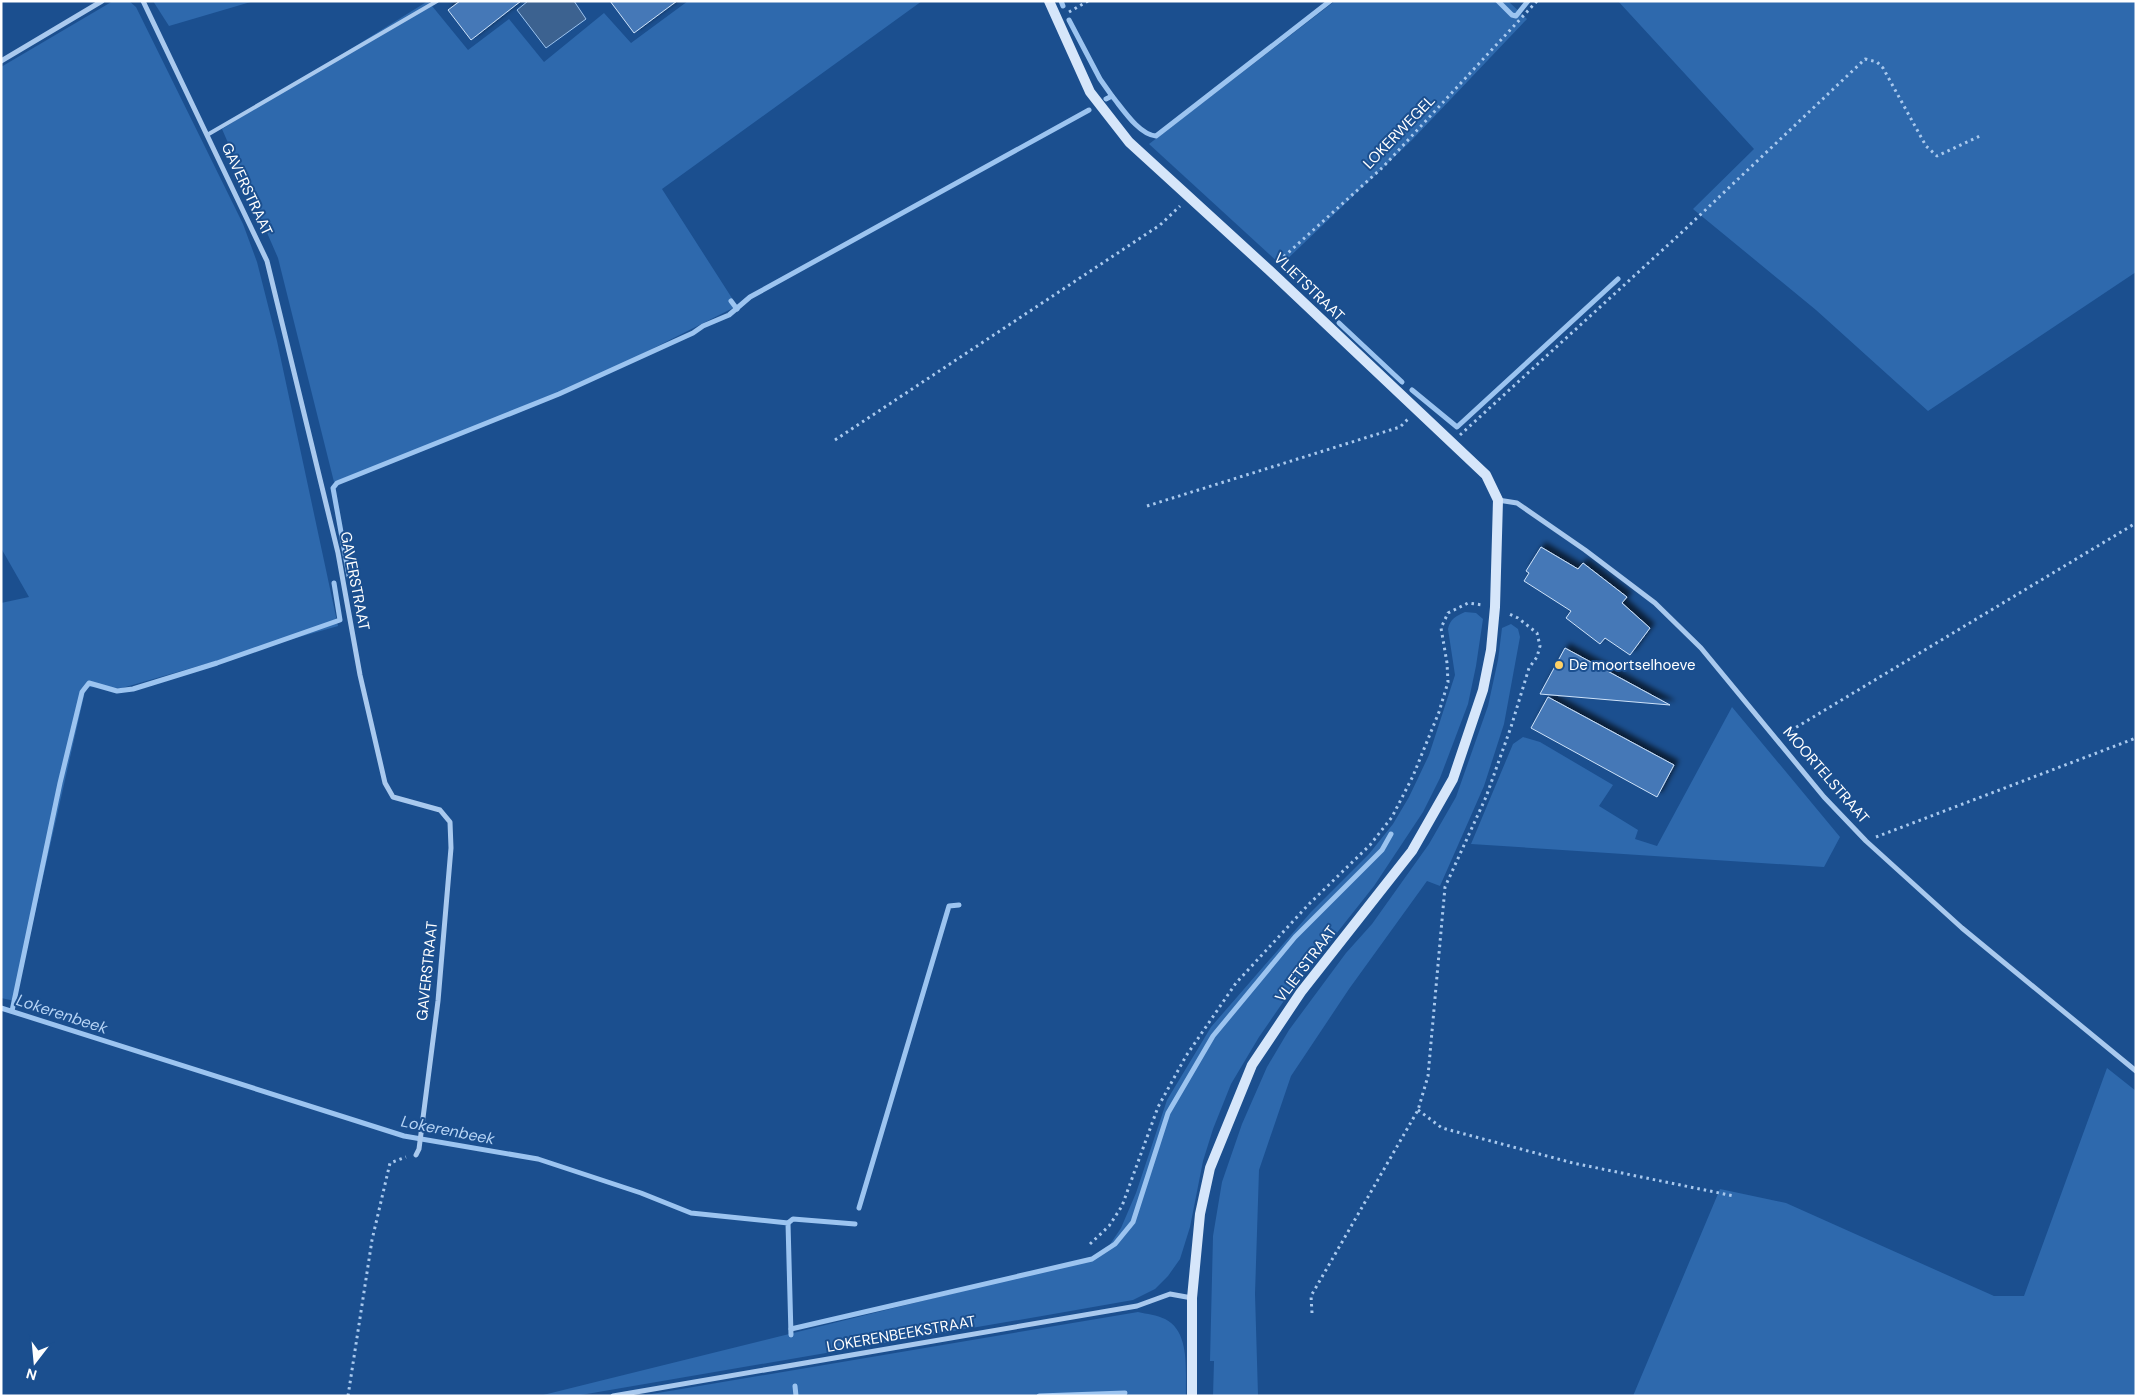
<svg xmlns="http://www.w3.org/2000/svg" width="2137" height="1397" font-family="'DM Sans',sans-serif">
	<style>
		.green { fill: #2e69ad }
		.water { fill: #3c6290; stroke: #9cc4f0 }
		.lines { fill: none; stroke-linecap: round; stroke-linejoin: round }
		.stream { stroke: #9cc4f0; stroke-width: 5 }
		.building { fill: #4478b7; stroke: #cfe3fa; filter: url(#shadow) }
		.path { stroke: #a9c9ee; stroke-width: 3; stroke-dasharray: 2.5 4; stroke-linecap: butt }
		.lane { stroke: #a9c9ee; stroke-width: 4 }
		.street { stroke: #a9c9ee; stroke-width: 5 }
		.secondary { stroke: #d6e6fa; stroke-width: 10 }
		.poi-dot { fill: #ffd166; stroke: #1b4f8f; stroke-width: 2 }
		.labels { text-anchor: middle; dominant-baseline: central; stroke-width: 4; stroke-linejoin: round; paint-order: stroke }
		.street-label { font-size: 15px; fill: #fff; stroke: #1b4f8f }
		.poi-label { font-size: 15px; fill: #fff; stroke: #1b4f8f; text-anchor: start }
		.water-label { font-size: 16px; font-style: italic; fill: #b5d3f5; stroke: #1b4f8f }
	</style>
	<defs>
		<filter id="shadow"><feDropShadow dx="4.5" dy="-4.5" stdDeviation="2.5" flood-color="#0009"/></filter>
	</defs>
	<rect width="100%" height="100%" fill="#1b4f8f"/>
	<g class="green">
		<path d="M113,1H129L136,7L243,224L257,262L277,341L338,626L122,688L86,687L15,1001L1,998V603L29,597L1,548V67Z"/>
		<path d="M153,1H254L169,26Z"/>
		<path d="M428,1L468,50L509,19L544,62L604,13L631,43L688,1H922L662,189L737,306L561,395L334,482L278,258L222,129Z"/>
		<path d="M1335,1H1508L1527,19L1411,141L1281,265L1149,144Z"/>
		<path d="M1618,1H2136V272L1928,411L1816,310L1693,209L1754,149Z"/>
		<path d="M1465,612L1476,613L1483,619L1476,666L1468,704L1440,778L1423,812L1374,886L1290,992L1259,1037L1231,1084L1213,1129L1203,1161L1190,1227L1180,1259L1168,1276L1155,1289L1133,1300L1042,1316L575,1396H539L1076,1263L1105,1252L1121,1228L1136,1193L1167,1100L1211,1027L1311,912L1369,854L1393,824L1409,797L1429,755L1455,675L1448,629C1450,619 1456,616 1465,612Z"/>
		<path d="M1511,624L1518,629L1520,637L1504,724L1484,786L1440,886L1427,881L1349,989L1291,1076L1259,1170L1255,1294L1258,1395L1331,1396H1213L1214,1361H1210L1213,1236L1222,1182L1242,1124L1267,1067L1289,1030L1346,953L1372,924L1429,844L1456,797L1488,706L1498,660L1502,628Z"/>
		<path d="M1732,707L1840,837L1824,867L1471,844L1513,744L1523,737L1540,742L1613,785L1599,806L1638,830L1635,839L1657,846Z"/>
		<path d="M2107,1068L2136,1091V1396H1633L1720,1189L1786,1203L1994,1296H2024Z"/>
		<path d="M1138,1312C1147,1314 1157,1315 1165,1319C1191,1332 1185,1372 1186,1396H640Z"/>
	</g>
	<path class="water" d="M528,1H574L586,19L546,48L517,10Z"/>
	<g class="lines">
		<g class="stream">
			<path d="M1061,1L1063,6"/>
			<path d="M1498,1L1512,15L1516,16L1528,1"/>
			<path d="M1069,20L1100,79L1112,96"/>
			<path d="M1106,99L1112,96C1122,108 1139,135 1156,136L1330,1"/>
			<path d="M731,301L737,309"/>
			<path d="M1339,323L1402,382"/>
			<path d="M1412,390L1457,427L1618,279"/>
			<path d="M349,576L333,488L337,483L559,394L693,333L703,326L729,315L750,297L1089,110"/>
			<path d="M1,1008L404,1136L538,1159L641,1193L691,1213L788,1223L791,1335"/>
			<path d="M12,1011L60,783L82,692L89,683L117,691L133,689L217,663L340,620L334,583"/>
			<path d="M859,1208L949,906L959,905"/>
			<path d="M788,1223L793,1219L855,1224"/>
			<path d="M791,1329L1092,1259L1115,1244L1133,1222L1168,1113L1213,1036L1295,937L1382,850L1391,834"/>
			<path d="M795,1386L796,1396"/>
			<path d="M1039,1396L1125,1393"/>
		</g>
	</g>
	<g class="building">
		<path d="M460,1H521L471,40L448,10Z"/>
		<path d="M610,1H677L634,33Z"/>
		<path d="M1541,547L1578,569L1583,563L1627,597L1622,603L1650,628L1630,655L1605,638L1600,644L1566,618L1571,611L1524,581L1529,573L1526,571Z"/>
		<path d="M1565,648L1670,705L1540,694Z"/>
		<path d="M1548,697L1674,765L1657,797L1531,728Z"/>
	</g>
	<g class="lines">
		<g class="path">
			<path d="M1069,12L1088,1"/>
			<path d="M1279,261L1383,167L1537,1"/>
			<path d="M1460,435L1680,234L1865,59L1877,62L1883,68L1926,146L1937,156L1982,135"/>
			<path d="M835,440L1160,225L1180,206"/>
			<path d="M1147,506L1400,427L1409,418"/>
			<path d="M1785,734L2136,523"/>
			<path d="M1876,837L2136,738"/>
			<path d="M1418,1110L1442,1128L1573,1163L1734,1196"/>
			<path d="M1090,1244L1109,1226L1122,1206L1158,1107L1186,1056L1236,983L1309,904L1370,845L1392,817L1413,776L1439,712L1448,682L1447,663L1441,628L1448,613L1468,603L1483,605"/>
			<path d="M1312,1313L1311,1296L1418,1110L1428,1076L1445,887L1486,797L1511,727L1529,668L1537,657L1540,646L1537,633L1518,618L1507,613"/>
			<path d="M348,1396L372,1240L390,1163L406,1157"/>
		</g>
		<path class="lane" d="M207,135L437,1"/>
		<g class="street">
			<path d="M143,1L267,261L338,553L360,675L385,783L393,797L440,810L450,822L451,848L438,1001L419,1149L416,1155"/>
			<path d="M1,61L102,1"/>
			<path d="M1498,500L1517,503L1585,550L1655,603L1701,648L1824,797L1866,841L1962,928L2136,1071"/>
			<path d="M613,1396L1137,1306L1170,1294L1192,1298"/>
		</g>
		<path class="secondary" d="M1049,1L1090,92L1129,142L1269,270L1486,475L1498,500L1495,607L1491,650L1483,690L1453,779L1412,851L1301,992L1252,1065L1210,1168L1200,1214L1192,1298V1396"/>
	</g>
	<circle class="poi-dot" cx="1559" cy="665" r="5"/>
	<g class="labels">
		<g class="street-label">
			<text transform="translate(1399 132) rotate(-46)">LOKERWEGEL</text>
			<text transform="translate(247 189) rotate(65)">GAVERSTRAAT</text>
			<text transform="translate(1309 287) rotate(44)">VLIETSTRAAT</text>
			<text transform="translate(355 581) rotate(79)">GAVERSTRAAT</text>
			<text transform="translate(1826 775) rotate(49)">MOORTELSTRAAT</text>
			<text transform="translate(1306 964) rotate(-53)">VLIETSTRAAT</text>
			<text transform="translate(427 971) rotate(-84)">GAVERSTRAAT</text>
			<text transform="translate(901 1334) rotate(-10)">LOKERENBEEKSTRAAT</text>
		</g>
		<g class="poi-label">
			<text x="1569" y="665">De moortselhoeve</text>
		</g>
		<g class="water-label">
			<text transform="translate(62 1014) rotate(18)">Lokerenbeek</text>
			<text transform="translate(448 1130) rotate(11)">Lokerenbeek</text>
		</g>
	</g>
	<rect width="2137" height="1397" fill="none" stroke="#ffffff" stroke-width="5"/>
	<g transform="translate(35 1362) rotate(196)" stroke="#1b4f8f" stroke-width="4" paint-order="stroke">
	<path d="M0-4L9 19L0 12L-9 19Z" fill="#ffffff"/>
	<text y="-8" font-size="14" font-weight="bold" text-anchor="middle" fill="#ffffff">N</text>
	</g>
</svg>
